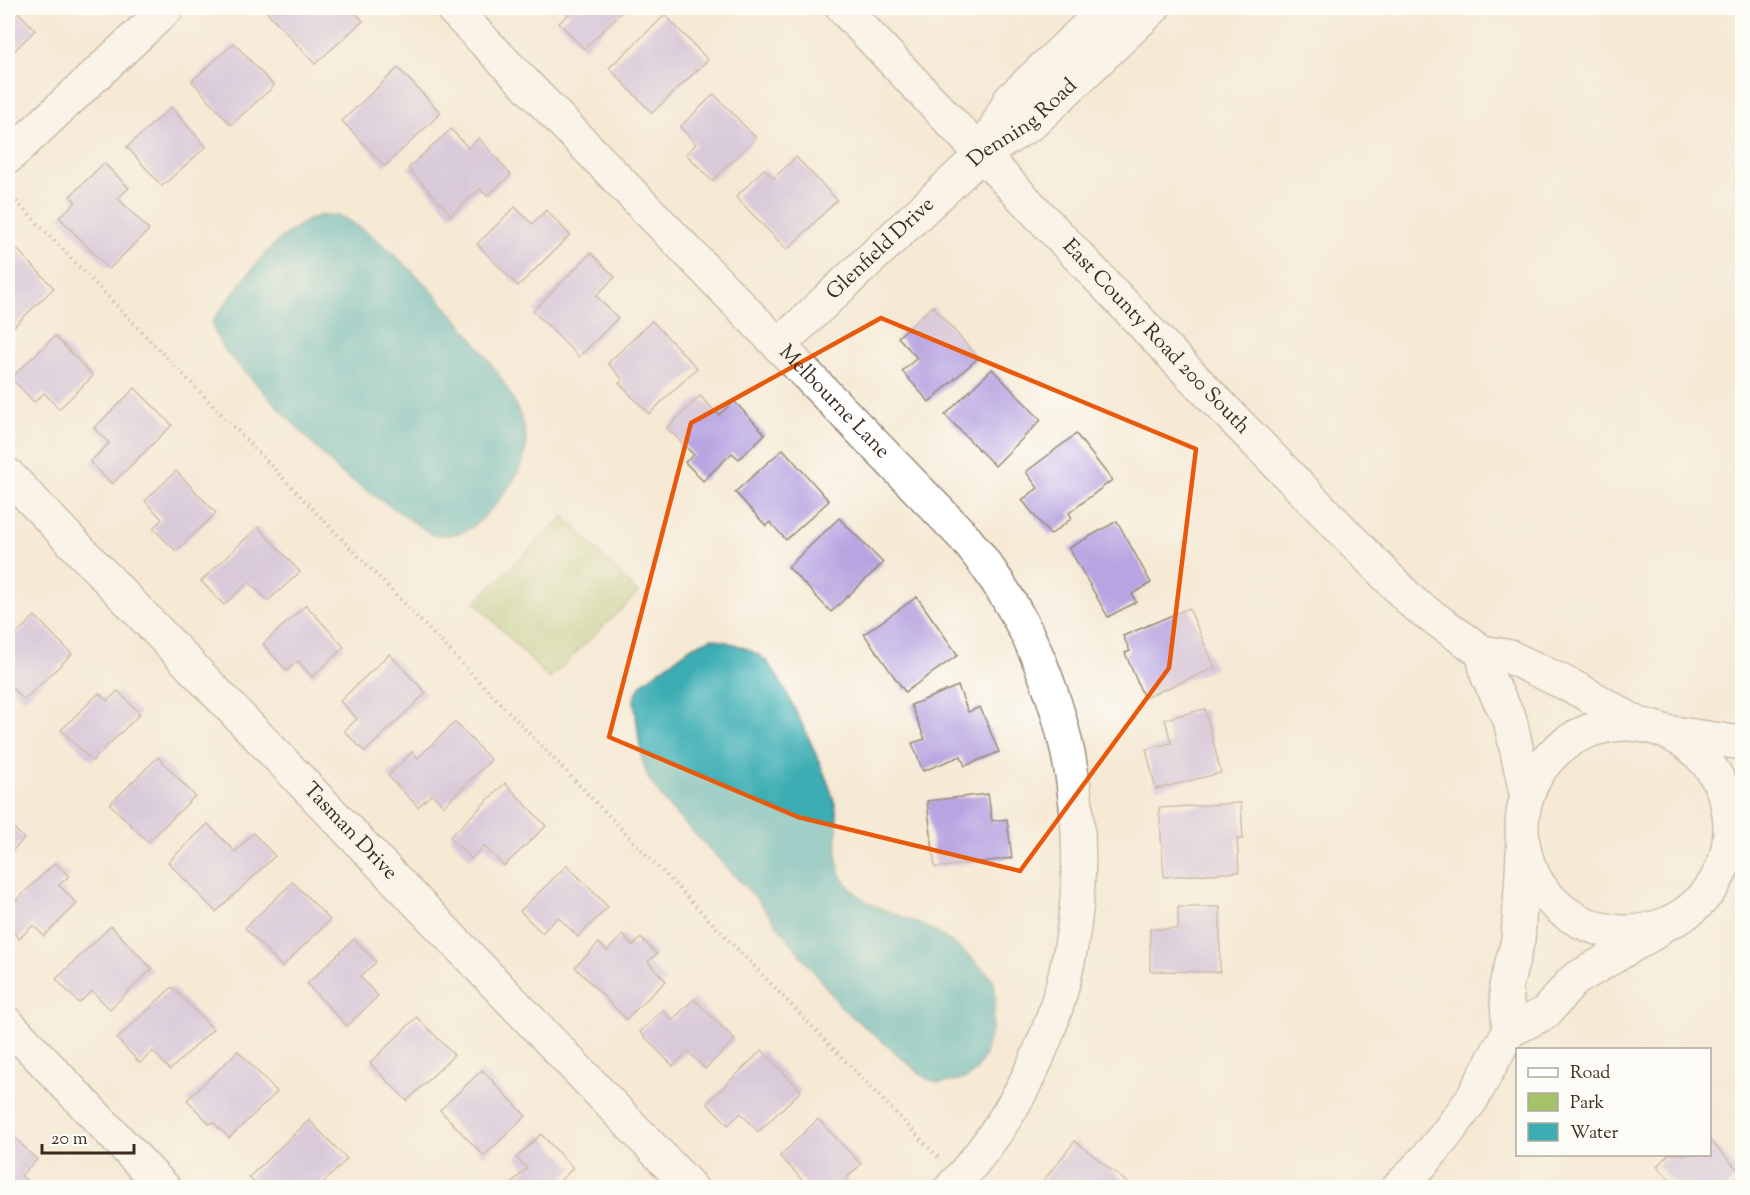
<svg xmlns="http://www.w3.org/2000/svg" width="1750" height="1195" font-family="'Sorts Mill Goudy',serif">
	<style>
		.green { fill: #a4c269; stroke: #707644; stroke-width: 1.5 }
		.water { fill: #3badb3; stroke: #3b6c68; stroke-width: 1.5 }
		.building { fill: #b7a4e1 }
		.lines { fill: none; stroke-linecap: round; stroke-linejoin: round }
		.minor-casing { stroke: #988a7a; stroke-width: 36 }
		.major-casing { stroke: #988a7a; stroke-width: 36 }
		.path { stroke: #988a7a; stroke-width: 4; stroke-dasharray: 1.5 4.5; stroke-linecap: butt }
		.minor { stroke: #fff; stroke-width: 33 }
		.major { stroke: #fff; stroke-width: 33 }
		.marked { fill: none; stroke: #e8590c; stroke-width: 4.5; stroke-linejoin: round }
		.labels { text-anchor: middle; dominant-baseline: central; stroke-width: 6; stroke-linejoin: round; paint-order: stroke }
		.street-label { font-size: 21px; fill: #3b2a1e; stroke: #fdfcf7 }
	</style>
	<rect width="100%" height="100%" fill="#fdfcf7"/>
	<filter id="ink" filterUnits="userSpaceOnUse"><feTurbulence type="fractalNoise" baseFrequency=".0167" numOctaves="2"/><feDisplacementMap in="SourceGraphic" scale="12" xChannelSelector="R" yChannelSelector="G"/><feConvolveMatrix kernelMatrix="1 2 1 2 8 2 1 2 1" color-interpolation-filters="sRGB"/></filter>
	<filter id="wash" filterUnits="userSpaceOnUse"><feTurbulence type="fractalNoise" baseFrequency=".008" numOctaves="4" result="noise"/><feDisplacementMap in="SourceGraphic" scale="24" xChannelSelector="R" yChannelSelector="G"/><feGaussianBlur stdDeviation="1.35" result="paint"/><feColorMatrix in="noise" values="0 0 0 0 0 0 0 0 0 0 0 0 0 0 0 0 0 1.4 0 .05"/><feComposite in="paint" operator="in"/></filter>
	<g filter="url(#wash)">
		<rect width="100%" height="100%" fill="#f6ead6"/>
		<path class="green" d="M564,516L638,593L549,679L475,602Z"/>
		<g class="water">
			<path d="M321,215C329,215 337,215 344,218C400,246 517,373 526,436C529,462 511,486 495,505C475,527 465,538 433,535L339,472L226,352L215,334L212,321C244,282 272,231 321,215Z"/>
			<path d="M712,638C731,643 752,648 766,661C783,678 832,785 836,809C841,835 829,860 847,884C865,908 901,914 926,927C953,940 974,959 994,980L996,997L992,1028L985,1055L976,1071L966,1079L950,1082L940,1083L927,1079L843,1009L756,898L668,806L648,778L641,756L634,699L641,684L692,647Z"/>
		</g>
		<g id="blocks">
			<g class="building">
				<path d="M8,8H14L35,30L8,57Z"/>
				<path d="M271,8H351L363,21L315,64L267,12Z"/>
				<path d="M562,8H626L584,49L559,23L569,14Z"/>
				<path d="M665,15L708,60L652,113L609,68Z"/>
				<path d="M234,43L274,86L231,125L192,81Z"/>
				<path d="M398,68L441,113L385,166L342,121Z"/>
				<path d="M714,94L756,138L712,181L686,154L696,144L680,127Z"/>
				<path d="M171,107L206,147L162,186L127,147Z"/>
				<path d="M451,129L468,148L479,138L511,175L487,196L480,189L451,215L408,168Z"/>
				<path d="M796,157L837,200L787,250L736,197L764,169L774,178Z"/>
				<path d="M104,163L129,188L118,198L149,230L109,269L59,217L76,202L70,196Z"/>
				<path d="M515,207L532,224L546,210L570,235L518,286L477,244Z"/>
				<path d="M14,246L54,288L8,332V252Z"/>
				<path d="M591,253L615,277L596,296L618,318L579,357L533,311Z"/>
				<path d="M933,306L978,358L929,402L902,371L917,358L898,337Z"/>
				<path d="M652,321L697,368L649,414L619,383L623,380L608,363Z"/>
				<path d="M55,336L93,376L59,409L44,393L34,402L11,378Z"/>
				<path d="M992,369L1041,420L995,466L945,415Z"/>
				<path d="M135,388L172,425L112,484L90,462L109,443L94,428Z"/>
				<path d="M700,396L719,415L734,401L765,434L739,459L732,453L703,481L685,462L694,455L667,428Z"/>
				<path d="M1076,434L1112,480L1069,513L1072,518L1050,535L1022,500L1038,488L1026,472Z"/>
				<path d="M783,449L829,501L786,540L770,522L766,526L735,492Z"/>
				<path d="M176,471L216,513L176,551L153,528L162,519L145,501Z"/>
				<path d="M839,518L883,563L831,612L788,567Z"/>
				<path d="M1117,521L1151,583L1132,594L1136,602L1108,617L1069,548Z"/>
				<path d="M258,527L300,572L268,601L249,582L224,605L201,581Z"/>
				<path d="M917,597L958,655L905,692L864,634Z"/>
				<path d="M306,605L344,647L312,677L298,661L287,671L263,644Z"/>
				<path d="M1189,608L1215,668L1144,698L1125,653L1130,651L1123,636Z"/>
				<path d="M35,616L72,654L24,700L8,683V642Z"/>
				<path d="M389,654L426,693L365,752L344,731L357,719L340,701Z"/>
				<path d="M958,686L968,712L980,707L999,752L965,766L961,756L923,771L912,743L925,739L911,705Z"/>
				<path d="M118,691L140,714L92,761L61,730L99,693L107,701Z"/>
				<path d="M1205,709L1221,773L1156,789L1146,749L1171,743L1165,719Z"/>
				<path d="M455,722L491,760L444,806L432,794L418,807L388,776L412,752L418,758Z"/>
				<path d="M158,757L195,796L148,842L110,804Z"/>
				<path d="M505,783L546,826L504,866L484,846L471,859L450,837Z"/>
				<path d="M988,794L992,821L1007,819L1012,858L935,868L927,801Z"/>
				<path d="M1241,803L1243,839H1237L1239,872L1164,877L1159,808Z"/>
				<path d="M8,821L24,839L8,855Z"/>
				<path d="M208,824L235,852L253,833L275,856L216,912L168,862Z"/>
				<path d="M55,863L69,876L59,885L77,904L44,936L33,925L19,939L8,927V908Z"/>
				<path d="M567,865L608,907L578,937L558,917L542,933L520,911Z"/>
				<path d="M293,882L330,920L282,967L245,928Z"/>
				<path d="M1178,907H1220V972L1150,971V929H1178Z"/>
				<path d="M111,926L152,969L110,1009L92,991L79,1003L56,979Z"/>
				<path d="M623,935L633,946L641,938L657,954L648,962L666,981L626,1019L575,967L599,943L607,951Z"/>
				<path d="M354,939L376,962L360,977L378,996L347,1026L307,984Z"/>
				<path d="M172,987L213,1029L170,1070L153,1051L140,1063L117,1039Z"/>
				<path d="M694,999L735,1040L705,1069L688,1051L673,1066L640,1032L663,1010L672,1020Z"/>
				<path d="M417,1017L454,1055L407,1101L370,1063Z"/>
				<path d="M762,1050L801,1091L758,1132L741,1113L728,1125L707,1103Z"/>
				<path d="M238,1051L277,1092L229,1138L213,1122L210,1124L187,1100Z"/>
				<path d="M482,1070L526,1116L484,1156L440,1110Z"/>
				<path d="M818,1119L861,1164L846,1179L854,1188H806L808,1186L780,1156Z"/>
				<path d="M309,1120L347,1159L318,1188H259L249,1177Z"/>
				<path d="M541,1134L573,1168L556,1185L558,1188H507L527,1168L516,1158Z"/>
				<path d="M13,1136L37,1160L21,1175L33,1188H8V1141Z"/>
				<path d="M1710,1140L1741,1173L1726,1188H1677L1657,1166L1669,1154H1710Z"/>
				<path d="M1075,1141L1134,1188H1054L1044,1180Z"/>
			</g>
		</g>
	</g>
	<g filter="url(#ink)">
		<use href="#blocks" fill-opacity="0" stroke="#988a7a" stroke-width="1.5"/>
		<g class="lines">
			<g class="minor-casing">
				<g id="minor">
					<path id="s1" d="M452,8L964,537C1119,722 1119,1010 951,1188"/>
					<path id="s2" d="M843,8L1188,372L1413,603L1482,652L1510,657L1581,691L1640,725"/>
					<path d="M983,152L1010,100L1107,8"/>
					<path d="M8,157L167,8"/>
					<path id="s3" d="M779,345L982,154L1032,123L1153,8"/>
					<path id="s4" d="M8,475L691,1188"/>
					<path d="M1482,652L1488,677L1510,720L1527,797"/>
					<path d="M8,1024L164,1188"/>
				</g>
			</g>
			<g class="major-casing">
				<g id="major">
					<circle cx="1626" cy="828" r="104"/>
					<path d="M1673,733L1742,743"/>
					<path d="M1509,1031L1545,1013L1574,980L1655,932"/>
					<path d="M1398,1188L1426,1159L1448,1132L1472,1099L1509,1031L1506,986L1518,940L1523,854"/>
				</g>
			</g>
			<path class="path" d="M8,193L938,1157"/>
			<use href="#minor" class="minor"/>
			<use href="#major" class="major"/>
		</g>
	</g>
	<path d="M0 0H1750V1195H0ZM881,318L1196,449L1169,668L1020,871L798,817L609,737L691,423Z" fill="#f6ead6" fill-opacity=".55" fill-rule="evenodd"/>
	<path class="marked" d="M881,318L1196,449L1169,668L1020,871L798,817L609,737L691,423Z"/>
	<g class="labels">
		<g class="street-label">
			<text stroke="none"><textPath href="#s3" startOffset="330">Denning Road</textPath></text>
			<text stroke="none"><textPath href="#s3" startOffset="140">Glenfield Drive</textPath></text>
			<text stroke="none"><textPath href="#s2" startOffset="454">East County Road 200 South</textPath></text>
			<text stroke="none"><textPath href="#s1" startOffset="549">Melbourne Lane</textPath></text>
			<text stroke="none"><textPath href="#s4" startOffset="494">Tasman Drive</textPath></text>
		</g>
	</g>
	<rect width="1750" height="1195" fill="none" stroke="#fdfcf7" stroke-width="30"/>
	<rect x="1516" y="1048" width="195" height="108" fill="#fdfcf7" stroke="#afa8a0" stroke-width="1.5"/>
	<rect x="1528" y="1068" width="30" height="9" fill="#ffffff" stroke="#afa8a0" stroke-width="1.5"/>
	<text x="1570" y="1078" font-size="18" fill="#3b2a1e">Road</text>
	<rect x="1528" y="1093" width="30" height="18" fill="#a4c269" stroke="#afa8a0" stroke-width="1.5"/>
	<text x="1570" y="1108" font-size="18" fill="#3b2a1e">Park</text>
	<rect x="1528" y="1123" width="30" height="18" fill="#3badb3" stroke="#afa8a0" stroke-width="1.5"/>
	<text x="1570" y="1138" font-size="18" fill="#3b2a1e">Water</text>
	<path d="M42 1144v9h92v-9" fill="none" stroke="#3b2a1e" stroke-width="3"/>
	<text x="51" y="1144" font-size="18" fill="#3b2a1e" stroke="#fdfcf7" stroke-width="4.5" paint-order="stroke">20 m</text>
</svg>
